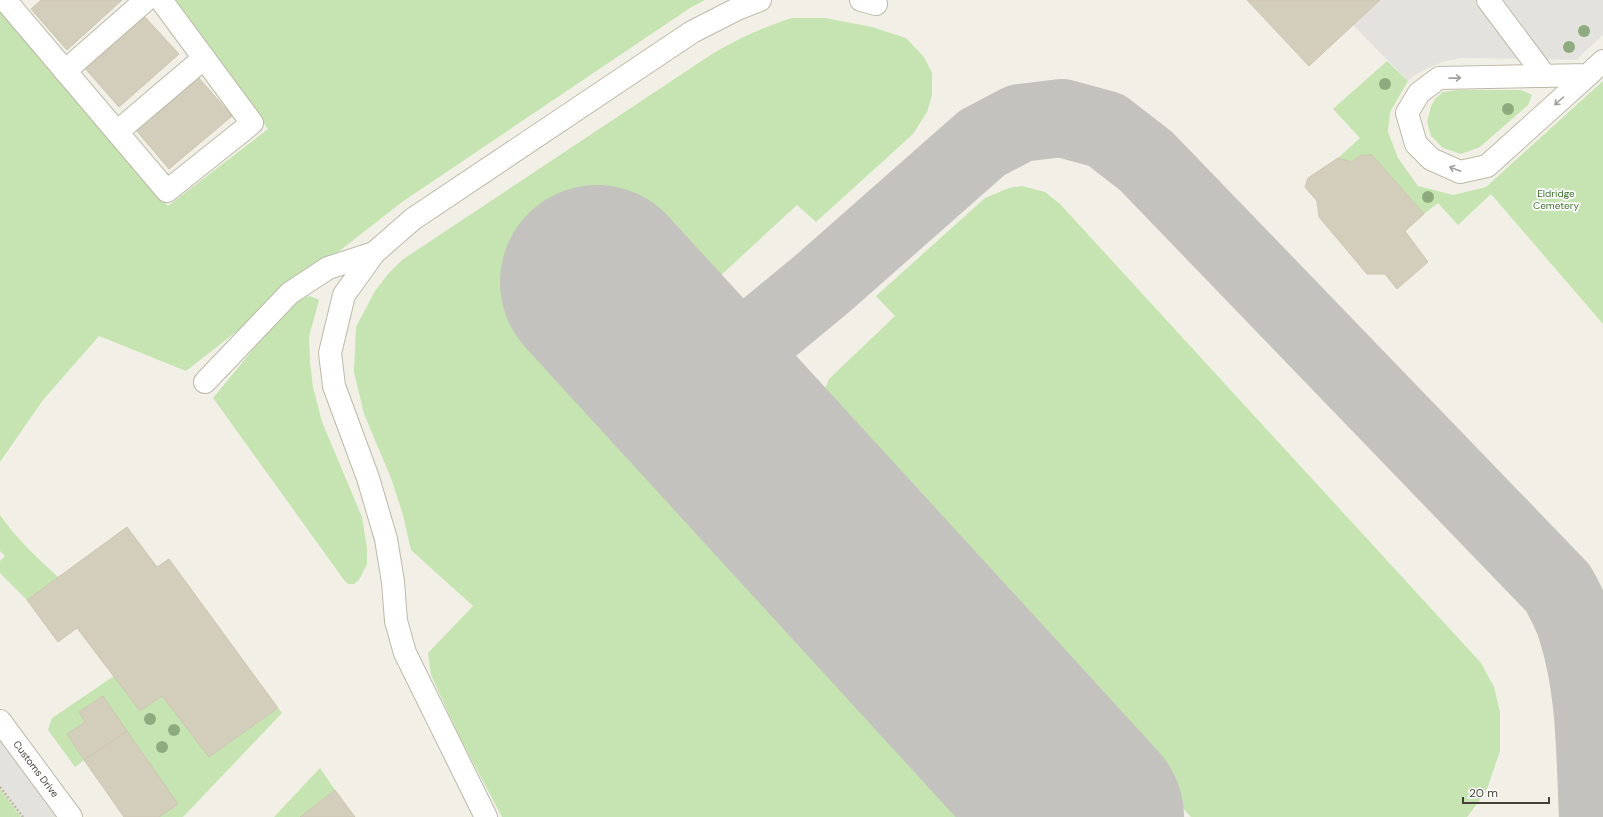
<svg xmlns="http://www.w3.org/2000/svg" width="1603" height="817" font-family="'DM Sans',sans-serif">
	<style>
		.green { fill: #c5e4b1 }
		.parking { fill: #e3e2de }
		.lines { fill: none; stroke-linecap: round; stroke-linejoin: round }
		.taxiway { stroke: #c4c2be; stroke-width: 78 }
		.runway { stroke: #c4c2be; stroke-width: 194 }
		.building { fill: #d3cdbc; stroke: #cdc6b0 }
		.minor-casing { stroke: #bdb9a9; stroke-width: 24 }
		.path { stroke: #bdb79b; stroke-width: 2.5; stroke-dasharray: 2 2; stroke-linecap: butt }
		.minor { stroke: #fff; stroke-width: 22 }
		.tree { fill: #8eab80 }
		.oneway { stroke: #a2a09a }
		.labels { text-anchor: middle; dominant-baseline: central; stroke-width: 3.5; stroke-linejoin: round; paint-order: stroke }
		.park-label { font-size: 10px; fill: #3c722c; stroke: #fff }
		.street-label { font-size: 10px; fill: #444136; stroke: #fff }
	</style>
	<rect width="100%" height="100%" fill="#f2f0e6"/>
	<g class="green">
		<path d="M174,0H705L690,8L402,202L186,371L99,336L43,400L0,462V11L168,206L268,129Z"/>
		<path d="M792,18H825L872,27L906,38L924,57L932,73V95L927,112L913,134L816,222L797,205L706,289L654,229L543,333L984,817H502L459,736L431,675L428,653L473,606L411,550L403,515L391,478L364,414L354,372L356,327L375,291L388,274L402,260L709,56C737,39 761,28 792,18Z"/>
		<path d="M1387,61L1408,81L1390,112L1388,132L1398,158L1418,186L1453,195L1486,187L1603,81V324L1491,194L1458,225L1438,203L1424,214L1372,155H1361L1352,162L1338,158L1360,138L1333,109Z"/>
		<path d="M1459,90H1521L1532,95L1528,105L1480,147L1461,154L1443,148L1431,136L1427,122L1431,106L1435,99L1443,92Z"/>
		<path d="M1022,186L1045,192L1060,204L1481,663L1494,687L1500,712V751L1486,792L1467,817H1191L842,439L832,424L825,408L823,393L829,379L895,316L876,296L985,198L1009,188Z"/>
		<path d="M310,296L319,300L309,337L310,362L313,387L322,422L362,517L367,548V564L359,580L354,584H348L344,580L213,398L287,308L298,299Z"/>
		<path d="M0,515C16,538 37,558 58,577L27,600L0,573V561L5,556L0,551Z"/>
		<path d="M114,676L140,711L162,696L209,757L278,708L282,713L183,817H159L103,696L79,712L85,722L67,734L84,760L75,767L48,730L52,718Z"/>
		<path d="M320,768L335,790L300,817H274Z"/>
		<path d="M0,789L21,817H0Z"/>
	</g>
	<g class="parking">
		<path d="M1380,0H1603V35L1576,60L1462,58L1442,62L1416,74L1408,81L1353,25Z"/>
		<path d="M0,721L71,817H21L0,789Z"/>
	</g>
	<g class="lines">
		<path class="taxiway" d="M796,500L758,452L739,412V374L753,341L822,284L982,143L1020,123L1062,118L1106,130L1146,161L1558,588C1565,601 1573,615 1577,630C1596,689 1595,755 1598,817"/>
		<path class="runway" d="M597,282L1087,817"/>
	</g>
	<g class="building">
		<path d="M41,0H122L67,50L31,9Z"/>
		<path d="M1247,0H1380L1309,66Z"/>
		<path d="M143,15L179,54L119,107L84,67Z"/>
		<path d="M198,77L232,116L169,169L136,130Z"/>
		<path d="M1361,155H1372L1424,214L1405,231L1428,262L1397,289L1385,274H1367L1319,217L1317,201L1305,187L1308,178L1338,158L1352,162Z"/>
		<path d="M127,527L157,567L169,559L278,708L209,757L162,696L140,711L77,628L58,642L27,600Z"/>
		<path d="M103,696L127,731L84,760L67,734L85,722L79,712Z"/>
		<path d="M127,731L178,804L159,817H124L84,760Z"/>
		<path d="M335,790L355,817H300Z"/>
	</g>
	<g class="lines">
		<g class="minor-casing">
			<g id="minor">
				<path d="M5,0L167,191L252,123L161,0"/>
				<path d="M861,0L876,4"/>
				<path d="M1488,0L1545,76"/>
				<path d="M65,71L146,0"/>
				<path d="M1588,75L1439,78L1419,93L1407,113L1416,144L1431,159L1460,172L1487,166L1588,75L1603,61"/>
				<path d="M117,132L204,58"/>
				<path d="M205,382L290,293L328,268L374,253"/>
				<path d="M0,721L71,817"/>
				<path d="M486,817L405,653L396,621L393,582L386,539L368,478L334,386L330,353L344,295L374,253L413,219L692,32L737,9L760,0"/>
			</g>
		</g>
		<path class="path" d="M0,787L23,817"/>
		<use href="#minor" class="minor"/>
	</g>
	<g class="tree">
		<circle cx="1584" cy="31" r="6"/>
		<circle cx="1569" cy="47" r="6"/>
		<circle cx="1385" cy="84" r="6"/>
		<circle cx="1508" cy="109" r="6"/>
		<circle cx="1428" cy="197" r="6"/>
		<circle cx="150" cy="719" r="6"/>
		<circle cx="174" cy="730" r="6"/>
		<circle cx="162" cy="747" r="6"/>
	</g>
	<defs><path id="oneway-shaft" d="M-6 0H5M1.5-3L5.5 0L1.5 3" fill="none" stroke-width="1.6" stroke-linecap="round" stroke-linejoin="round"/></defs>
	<g class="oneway">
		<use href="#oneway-shaft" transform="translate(1455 78) rotate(-1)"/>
		<use href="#oneway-shaft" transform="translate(1559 101) rotate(138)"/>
		<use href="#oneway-shaft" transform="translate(1455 169) rotate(-159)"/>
	</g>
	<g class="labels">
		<g class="park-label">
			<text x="1556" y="193">Eldridge<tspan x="1556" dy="12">Cemetery</tspan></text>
		</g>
		<g class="street-label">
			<text transform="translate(36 769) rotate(53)">Customs Drive</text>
		</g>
	</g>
	<path d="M1463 797v6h86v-6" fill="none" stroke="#444136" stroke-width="2"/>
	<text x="1469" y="797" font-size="12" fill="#444136" stroke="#ffffff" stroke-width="3" paint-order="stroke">20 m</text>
</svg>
